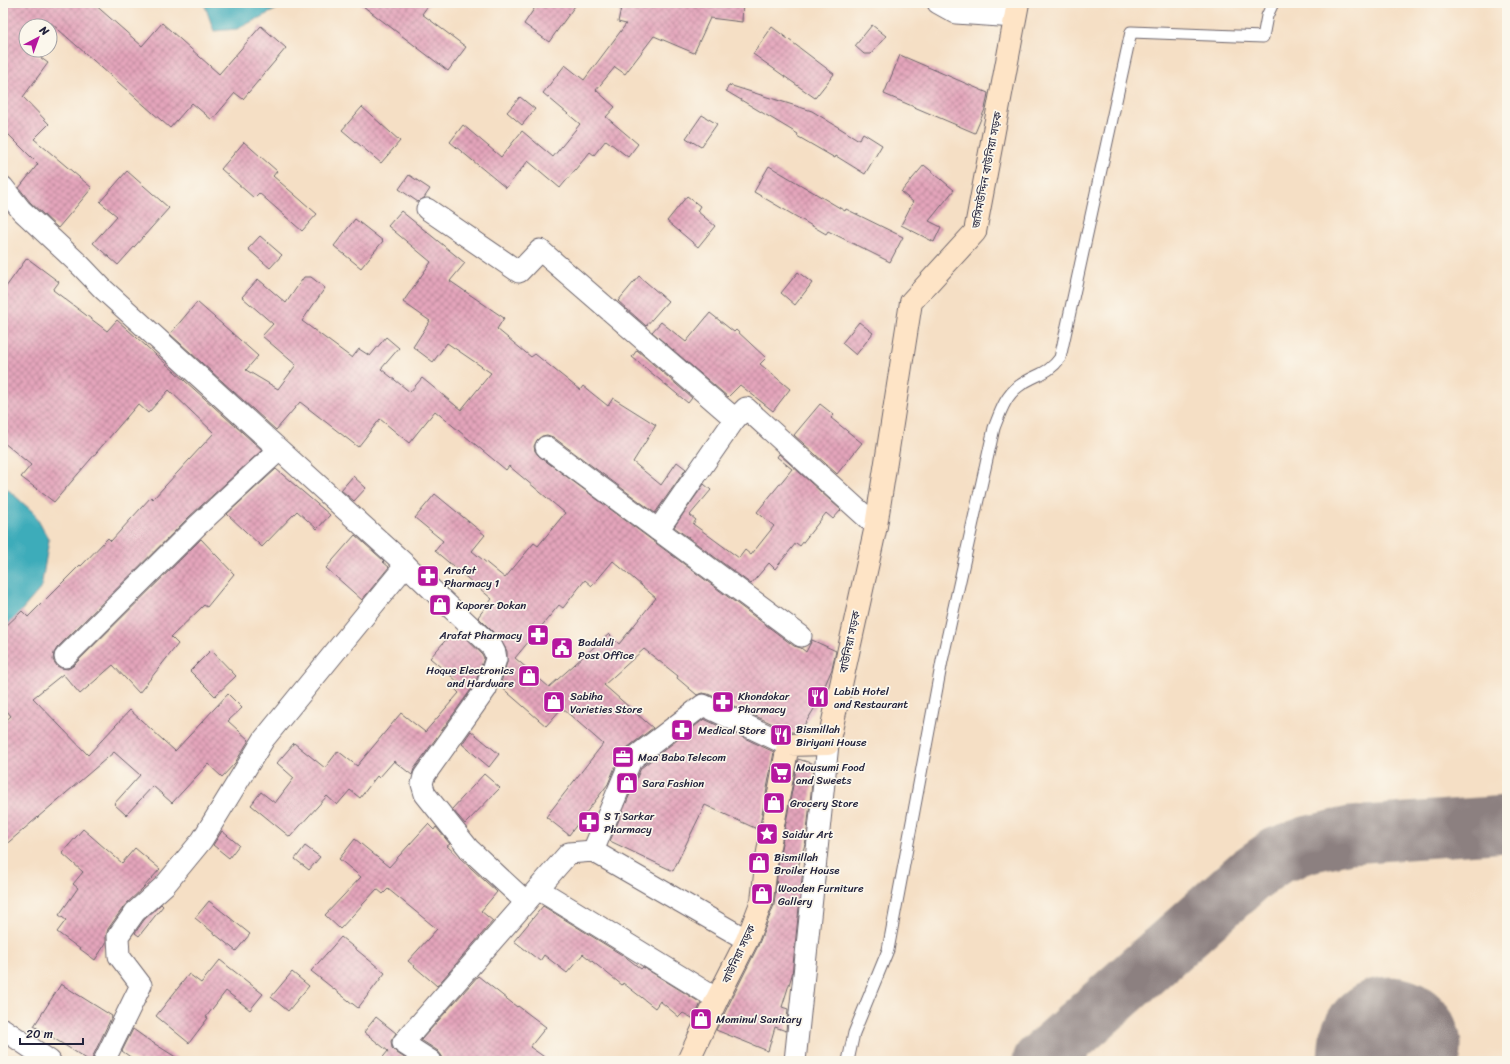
<svg xmlns="http://www.w3.org/2000/svg" width="1510" height="1064" font-family="Sriracha,'Noto Sans Bengali',sans-serif">
	<style>
		.water { fill: #3dacba; stroke: #30677a }
		.lines { fill: none; stroke-linecap: round; stroke-linejoin: round }
		.taxiway { stroke: #8c8080; stroke-width: 57 }
		.runway { stroke: #8c8080; stroke-width: 143 }
		.building { fill: url(#building-cross-hatch); fill-rule: evenodd }
		.lane-casing { stroke: #6c646b; stroke-width: 13 }
		.street-casing { stroke: #6c646b; stroke-width: 23 }
		.secondary-casing { stroke: #6c646b; stroke-width: 24 }
		.lane { stroke: #fff; stroke-width: 11 }
		.street { stroke: #fff; stroke-width: 21 }
		.secondary { stroke: #fee4c6; stroke-width: 22 }
		.labels { text-anchor: middle; dominant-baseline: central; stroke-width: 3.5; stroke-linejoin: round; paint-order: stroke }
		.street-label { font-size: 11px; fill: #22223b; stroke: #fbf7ec }
		.poi-label { font-size: 11px; fill: #22223b; stroke: #fbf7ec; text-anchor: start }
	</style>
	<defs>
		<pattern id="building-cross-hatch" width="8" height="8" patternUnits="userSpaceOnUse"><rect width="8" height="8" fill="#e4a5bb"/><path d="M0 0l8 8M0 8l8-8" fill="none" stroke="#b88699"/></pattern>
	</defs>
	<rect width="100%" height="100%" fill="#fbf7ec"/>
	<filter id="ink" filterUnits="userSpaceOnUse"><feTurbulence type="fractalNoise" baseFrequency=".025" numOctaves="2"/><feDisplacementMap in="SourceGraphic" scale="8" xChannelSelector="R" yChannelSelector="G"/><feConvolveMatrix kernelMatrix="1 2 1 2 8 2 1 2 1" color-interpolation-filters="sRGB"/></filter>
	<filter id="wash" filterUnits="userSpaceOnUse"><feTurbulence type="fractalNoise" baseFrequency=".012" numOctaves="4" result="noise"/><feDisplacementMap in="SourceGraphic" scale="16" xChannelSelector="R" yChannelSelector="G"/><feGaussianBlur stdDeviation="0.9" result="paint"/><feColorMatrix in="noise" values="0 0 0 0 0 0 0 0 0 0 0 0 0 0 0 0 0 1.4 0 .05"/><feComposite in="paint" operator="in"/></filter>
	<g filter="url(#wash)">
		<rect width="100%" height="100%" fill="#f5dfc5"/>
		<g class="water">
			<path d="M204,3H286L275,10L237,29L214,31Z"/>
			<path d="M3,485L34,513L49,540L41,588L9,625L3,630Z"/>
		</g>
		<g class="lines">
			<path class="taxiway" d="M1041,1061L1251,874L1278,855L1309,844L1350,835L1507,824"/>
			<path class="runway" d="M1389,1061L1390,1048"/>
		</g>
		<g id="blocks">
			<g class="building">
				<path d="M3,3H93L142,46L162,23L219,74L261,26L286,48L243,99L235,93L212,120L192,103L170,128L51,23L48,26H26V50H30L48,63L23,97L49,124L34,139L92,188L58,228L30,202L19,188L38,164L3,129Z"/>
				<path d="M359,3H430L422,14L466,47L448,71Z"/>
				<path d="M538,3H577L549,42L524,24Z"/>
				<path d="M622,3H743L742,22L710,18L694,53L654,36L625,74L615,67L596,90L615,107L606,117L638,144L628,157L606,140L594,155L590,152L560,188L528,161L506,188L450,142L463,125L501,157L522,131L553,157L580,124L543,93L565,65L584,80L626,24L618,22Z"/>
				<path d="M872,25L886,36L871,54H864L855,46Z"/>
				<path d="M772,27L834,74L815,98L753,54Z"/>
				<path d="M900,55L988,93L985,109L975,133L884,94Z"/>
				<path d="M729,85L812,111L859,140L863,133L882,145L865,174L836,156L835,158L797,136L798,134L726,91Z"/>
				<path d="M520,97L535,109L522,125L507,112Z"/>
				<path d="M362,107L400,141L381,163L342,130Z"/>
				<path d="M702,115L717,124L701,147L686,138Z"/>
				<path d="M244,142L277,171L273,176L317,214L302,231L259,193L254,198L221,169Z"/>
				<path d="M924,165L954,190L929,221L941,227L934,242L901,225L913,202L901,192Z"/>
				<path d="M769,166L845,211L846,209L903,237L890,262L828,231L826,234L754,192Z"/>
				<path d="M127,171L169,208L118,265L93,243L117,216L100,202Z"/>
				<path d="M409,175L430,189L424,198L418,202L399,189Z"/>
				<path d="M687,196L700,206L697,211L715,226L698,247L667,221Z"/>
				<path d="M401,211L465,263L450,281L504,318L497,329L531,357L535,354L580,390L583,386L608,406L613,398L656,425L633,462L661,485L677,462L686,469L655,513L553,437L547,435L542,436L537,440L534,446L535,451L539,456L794,646L801,648L806,652L812,640L836,651L832,669L817,704L800,732H790L708,694L702,693L697,695L677,678L678,676L644,649L604,685L653,728L623,751L620,755L608,784L569,835L546,817L603,744L562,708L546,726L500,686L507,662V651L500,639L478,617L492,599L435,551L443,541L415,518L435,494L485,535L472,551L505,578L534,543L538,546L565,513L509,466L506,470L435,411L409,443L380,419L358,447L300,402L276,430L170,334L197,302L258,356L246,370L278,389L296,365L262,336L273,324L242,297L258,279L286,303L304,277H311L325,288L302,321L352,358L359,349L370,356L386,337L399,348L381,369L410,392L422,378L461,410L491,373L447,343L433,362L413,347L430,321L403,302L431,262L388,226ZM613,561L656,598L619,644L609,634L549,687L515,658L559,605L563,608L585,580L592,586Z"/>
				<path d="M355,219L383,241L361,268L334,246Z"/>
				<path d="M260,236L282,255L270,268L248,249Z"/>
				<path d="M27,258L59,282L53,290L107,331L117,320L262,450L189,517L57,648L54,653L53,660L57,666L61,668L68,669L73,666L201,539L234,574L207,607L204,605L171,637L178,644L139,693L113,665L80,694L63,674L33,698L88,755L130,710L175,751L228,694L242,708L228,721L249,740L235,763L222,777L208,764L172,803L153,786L126,815L114,804L140,775L114,752L3,847V723L11,716L3,706V629L22,611L28,617L80,565L81,566L108,538L111,541L151,497L153,499L214,433L169,390L148,413L138,404L54,502L21,477L31,465L3,442V291Z"/>
				<path d="M798,272L812,283L795,305L781,293Z"/>
				<path d="M639,276L668,301L646,326L618,301Z"/>
				<path d="M710,313L734,332L736,330L766,358L760,364L790,389L773,411L740,385L728,397L652,332L661,322L686,342Z"/>
				<path d="M859,322L873,333L856,355L842,343Z"/>
				<path d="M637,350L692,398L688,403L632,357Z"/>
				<path d="M820,404L834,415L831,418L862,443L837,474L794,435Z"/>
				<path d="M779,454L841,510L833,519L826,513L800,546L796,543L775,569L769,563L751,584L674,527L704,484L711,490L690,515L696,520L693,524L739,558L745,550L751,555L774,526L757,512L792,469L777,457Z"/>
				<path d="M276,469L330,515L317,529L297,511L262,547L227,514Z"/>
				<path d="M353,476L366,488L354,501L341,490Z"/>
				<path d="M355,535L384,561L383,562L389,567L362,600L326,568Z"/>
				<path d="M451,634L458,640L462,635L482,654L484,658L475,684L414,769L412,775L394,761L379,778L377,776L360,798L350,790L337,805L327,796L290,837L251,805L261,792L275,803L294,778L277,763L294,743L325,768L338,751L357,766L401,713L425,732L459,693L454,688L458,682L430,658Z"/>
				<path d="M211,650L236,676L215,696L190,671Z"/>
				<path d="M704,719L774,752L759,830L705,805L673,871L610,841L641,768Z"/>
				<path d="M471,731L499,754L489,767L462,744Z"/>
				<path d="M798,759L814,764L806,841L798,867L803,869L792,975L782,1007L788,1009L786,1031L775,1027L768,1051L716,1030L758,946L774,905L779,859Z"/>
				<path d="M484,774L500,788L465,824L452,809Z"/>
				<path d="M428,824L434,830L436,827L450,844L447,846L497,892L481,911L493,921L437,986L408,961L437,929L388,889L383,894L377,889L340,929L325,915L361,877L339,859L355,839L389,867Z"/>
				<path d="M83,829L122,863L135,848L160,869L143,888L125,905L108,929L106,936V943L95,960L57,932L66,920L59,915L78,888L73,884L83,872L62,853Z"/>
				<path d="M222,831L239,845L229,858L213,845Z"/>
				<path d="M305,846L320,857L309,870L295,859Z"/>
				<path d="M209,901L250,934L236,951L195,918Z"/>
				<path d="M161,904L163,906L139,936L135,933L144,920Z"/>
				<path d="M543,906L627,958L641,969L643,967L701,1003L694,1019L683,1013L679,1017L660,1001L655,1008L623,983L622,985L583,954L567,973L544,955L540,961L514,941Z"/>
				<path d="M341,937L385,973L358,1008L311,971Z"/>
				<path d="M220,960L263,994L250,1010L226,991L206,1017L208,1018L189,1043L156,1016L189,974L201,983Z"/>
				<path d="M292,972L309,986L288,1011L271,997Z"/>
				<path d="M478,976L517,1007L518,1006L546,1027L530,1047L550,1061H443L442,1056L438,1051L421,1040Z"/>
				<path d="M61,984L112,1016L93,1056L92,1061H90L34,1026Z"/>
				<path d="M376,1017L396,1033L391,1041L392,1048L397,1053L409,1061H380L388,1051L364,1032Z"/>
				<path d="M133,1029L147,1039L182,1061H136L122,1051Z"/>
			</g>
		</g>
	</g>
	<g filter="url(#ink)">
		<use href="#blocks" fill-opacity="0" stroke="#6c646b" stroke-width="1"/>
		<g class="lines">
			<g class="lane-casing">
				<path id="lane" d="M848,1061L854,1033L888,950L942,661L994,428C1000,413 1005,396 1019,386C1035,374 1048,375 1060,358L1131,32L1263,37L1267,16L1273,3"/>
			</g>
			<g class="street-casing">
				<g id="street">
					<path d="M938,3L956,13L1015,17"/>
					<path d="M3,187L21,210L81,266L103,289L406,565L492,647L495,653L496,659L486,689L424,776L422,784L425,794L469,849L526,902"/>
					<path d="M427,209L519,272L540,250L735,419L746,408L876,526"/>
					<path d="M735,419L658,530L801,636"/>
					<path d="M546,447L658,530"/>
					<path d="M65,657L197,526L279,450"/>
					<path d="M593,851L631,760L703,705L788,745"/>
					<path d="M538,889L717,999"/>
					<path d="M3,1029L50,1061"/>
					<path d="M104,1061L141,985L119,956L118,936L135,912L165,885L202,840L264,739L406,565"/>
					<path d="M431,1061L403,1043L569,853L593,851L747,940"/>
					<path d="M795,1061L828,744"/>
				</g>
			</g>
			<g class="secondary-casing">
				<path id="secondary" d="M688,1061L717,999L747,940L762,901L767,857L788,745L828,744L876,526L911,302L975,232L1018,3"/>
			</g>
			<use href="#lane" class="lane"/>
			<use href="#street" class="street"/>
			<use href="#secondary" class="secondary"/>
		</g>
	</g>
	<defs>
		<g id="pharmacy-square" transform="scale(1.15)"><rect x="-9" y="-9" width="18" height="18" rx="4" fill="#b5179e" stroke="#fbf7ec"/><path d="M-2-6h4v4h4v4h-4v4h-4v-4h-4v-4h4Z" fill="#fff"/></g>
		<g id="shop-square" transform="scale(1.15)"><rect x="-9" y="-9" width="18" height="18" rx="4" fill="#b5179e" stroke="#fbf7ec"/><path d="M-5-2.5h2.3a2.7 3.5 0 0 1 5.4 0H5L5.5 6h-11ZM-1.5-2.5h3a1.5 2.3 0 0 0-3 0Z" fill="#fff"/></g>
		<g id="civic-square" transform="scale(1.15)"><rect x="-9" y="-9" width="18" height="18" rx="4" fill="#b5179e" stroke="#fbf7ec"/><path d="M-.6-6.5H3V-4.5H.6V-3L4-1V1h2V6H-6V1h2V-1L-.6-3ZM-1.2 2.5V6h2.4V2.5Z" fill="#fff"/></g>
		<g id="restaurant-square" transform="scale(1.15)"><rect x="-9" y="-9" width="18" height="18" rx="4" fill="#b5179e" stroke="#fbf7ec"/><path d="M-5-6h1v4h1v-4h1v4h1v-4h1v5L-1.5 .5V6h-2V.5L-5-1ZM5-6V6H3V1.5H1.5Q1.5-4 5-6Z" fill="#fff"/></g>
		<g id="office-square" transform="scale(1.15)"><rect x="-9" y="-9" width="18" height="18" rx="4" fill="#b5179e" stroke="#fbf7ec"/><path d="M-6-3h4V-5.5h4V-3h4V5H-6ZM-1-4.5V-3h2v-1.5ZM-6 0V1H6V0Z" fill="#fff"/></g>
		<g id="supermarket-square" transform="scale(1.15)"><rect x="-9" y="-9" width="18" height="18" rx="4" fill="#b5179e" stroke="#fbf7ec"/><path d="M-6-5.5h2.5l.6 2H6L4.5 2H-2.5L-4.4-4H-6ZM-1.5 3.2a1.3 1.3 0 1 0 .1 0ZM3 3.2a1.3 1.3 0 1 0 .1 0Z" fill="#fff"/></g>
		<g id="sight-square" transform="scale(1.15)"><rect x="-9" y="-9" width="18" height="18" rx="4" fill="#b5179e" stroke="#fbf7ec"/><path d="M0-6L1.8-2.2L6-1.7L2.9 1.2L3.7 5.4L0 3.3L-3.7 5.4L-2.9 1.2L-6-1.7L-1.8-2.2Z" fill="#fff"/></g>
	</defs>
	<g fill-rule="evenodd">
		<use href="#pharmacy-square" x="428" y="576"/>
		<use href="#shop-square" x="440" y="605"/>
		<use href="#pharmacy-square" x="538" y="635"/>
		<use href="#civic-square" x="562" y="648"/>
		<use href="#shop-square" x="529" y="676"/>
		<use href="#restaurant-square" x="818" y="697"/>
		<use href="#shop-square" x="554" y="702"/>
		<use href="#pharmacy-square" x="723" y="702"/>
		<use href="#pharmacy-square" x="682" y="730"/>
		<use href="#restaurant-square" x="781" y="735"/>
		<use href="#office-square" x="623" y="757"/>
		<use href="#supermarket-square" x="781" y="773"/>
		<use href="#shop-square" x="627" y="783"/>
		<use href="#shop-square" x="774" y="803"/>
		<use href="#pharmacy-square" x="589" y="822"/>
		<use href="#sight-square" x="767" y="834"/>
		<use href="#shop-square" x="759" y="863"/>
		<use href="#shop-square" x="762" y="894"/>
		<use href="#shop-square" x="701" y="1019"/>
	</g>
	<g class="labels">
		<g class="street-label">
			<text transform="translate(987 170) rotate(-79)">জসিমউদ্দিন বাউনিয়া সড়ক</text>
			<text transform="translate(850 642) rotate(-78)">বাউনিয়া সড়ক</text>
			<text transform="translate(739 954) rotate(-65)">বাউনিয়া সড়ক</text>
		</g>
		<g class="poi-label">
			<text x="444" y="570">Arafat<tspan x="444" dy="13">Pharmacy 1</tspan></text>
			<text x="456" y="605">Kaporer Dokan</text>
			<text x="522" y="635" text-anchor="end">Arafat Pharmacy</text>
			<text x="578" y="642">Badaldi<tspan x="578" dy="13">Post Office</tspan></text>
			<text x="514" y="670" text-anchor="end">Hoque Electronics<tspan x="514" dy="13">and Hardware</tspan></text>
			<text x="834" y="691">Labib Hotel<tspan x="834" dy="13">and Restaurant</tspan></text>
			<text x="570" y="696">Sabiha<tspan x="570" dy="13">Varieties Store</tspan></text>
			<text x="738" y="696">Khondokar<tspan x="738" dy="13">Pharmacy</tspan></text>
			<text x="796" y="729">Bismillah<tspan x="796" dy="13">Biriyani House</tspan></text>
			<text x="698" y="730">Medical Store</text>
			<text x="638" y="757">Maa Baba Telecom</text>
			<text x="796" y="767">Mousumi Food<tspan x="796" dy="13">and Sweets</tspan></text>
			<text x="642" y="783">Sara Fashion</text>
			<text x="790" y="803">Grocery Store</text>
			<text x="604" y="816">S T Sarkar<tspan x="604" dy="13">Pharmacy</tspan></text>
			<text x="782" y="834">Saidur Art</text>
			<text x="774" y="857">Bismillah<tspan x="774" dy="13">Broiler House</tspan></text>
			<text x="778" y="888">Wooden Furniture<tspan x="778" dy="13">Gallery</tspan></text>
			<text x="716" y="1019">Mominul Sanitary</text>
		</g>
	</g>
	<rect width="1510" height="1064" fill="none" stroke="#fbf7ec" stroke-width="16"/>
	<g transform="translate(38 38) rotate(41)"><circle r="19" fill="#fbf7ec" stroke="#a4a2a5"/>
	<path d="M0-3L7 15L0 10L-7 15Z" fill="#b5179e"/>
	<text y="-6" font-size="11" font-weight="bold" text-anchor="middle" fill="#22223b">N</text>
	</g>
	<path d="M20 1038v6h63v-6" fill="none" stroke="#22223b" stroke-width="2"/>
	<text x="26" y="1038" font-size="12" fill="#22223b" stroke="#fbf7ec" stroke-width="3" paint-order="stroke">20 m</text>
</svg>
